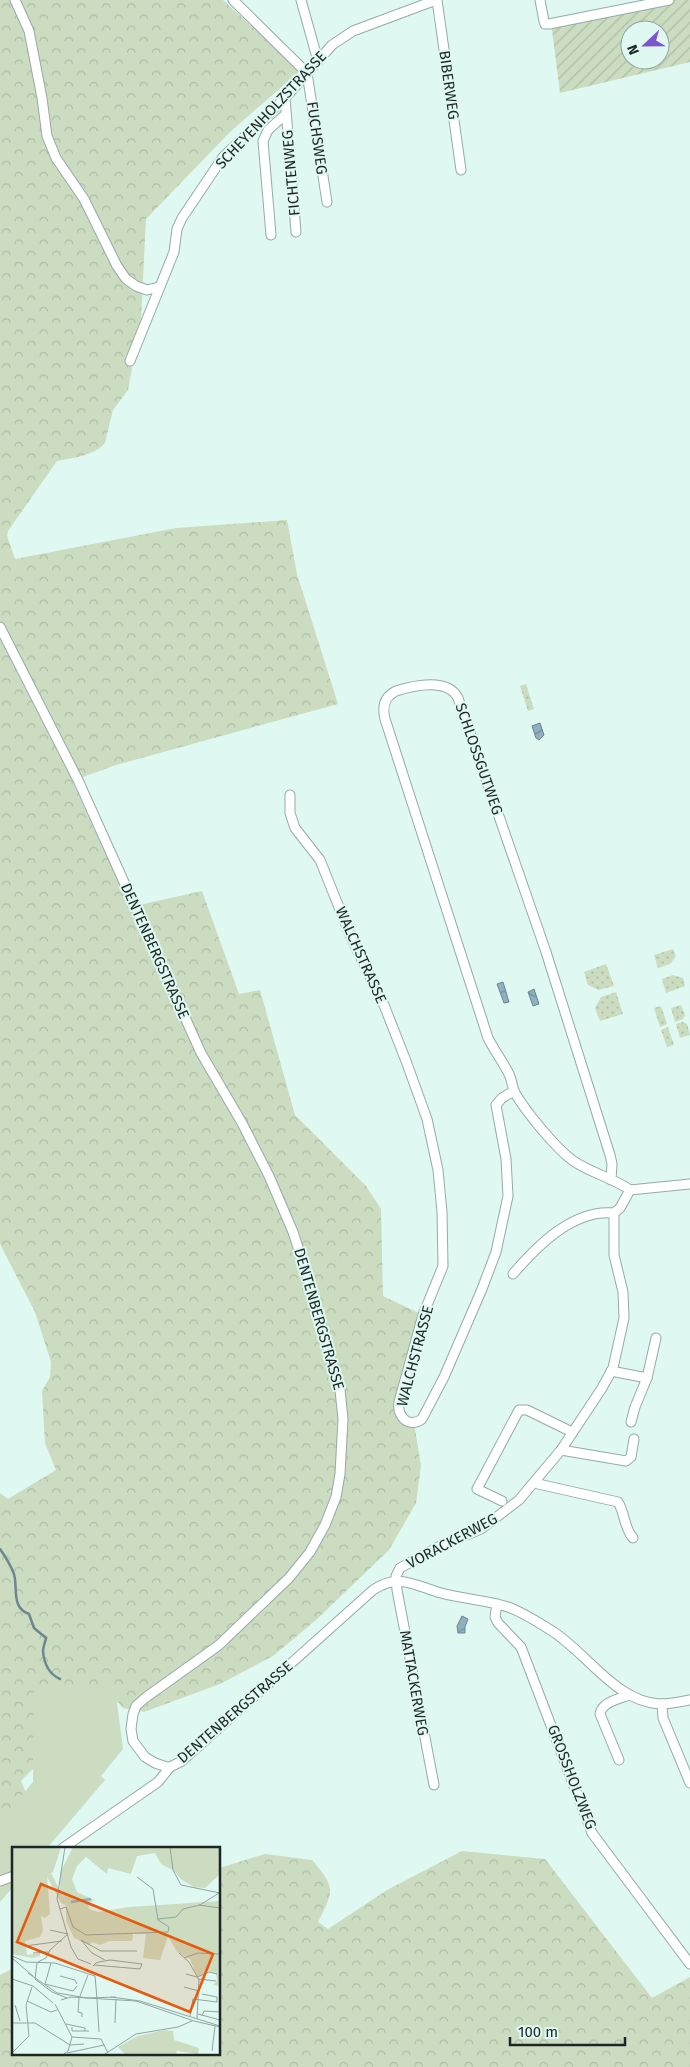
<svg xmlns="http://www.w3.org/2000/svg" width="690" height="2067" font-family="'Fira Sans',sans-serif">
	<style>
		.grass { fill: url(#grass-dots) }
		.forest { fill: url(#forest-crowns) }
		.garden { fill: url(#garden-furrows); fill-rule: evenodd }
		.pitch { fill: #cbdcc0 }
		.water { fill: url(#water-waves); stroke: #6c8790 }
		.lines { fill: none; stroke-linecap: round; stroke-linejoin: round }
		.stream { stroke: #6c8790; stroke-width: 2.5 }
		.minor-casing { stroke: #94aba6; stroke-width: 11 }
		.minor { stroke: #fff; stroke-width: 9 }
		.labels { text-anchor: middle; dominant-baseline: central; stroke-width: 4; stroke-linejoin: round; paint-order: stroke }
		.street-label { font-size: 15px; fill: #1d2624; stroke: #dff8f2 }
		.inset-river { fill: none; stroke: #8eb0bf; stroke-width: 2.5 }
		.inset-road { fill: none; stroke: #91a4a0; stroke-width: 1 }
		.view { fill: #e8590c; fill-opacity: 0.15; stroke: #e8590c; stroke-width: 2.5 }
		.inset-edge { fill: none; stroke: #1d2624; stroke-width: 2.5 }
	</style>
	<defs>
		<pattern id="grass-dots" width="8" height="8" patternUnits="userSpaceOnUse" patternTransform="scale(1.25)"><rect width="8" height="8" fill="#cbdcc0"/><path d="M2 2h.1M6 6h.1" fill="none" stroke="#aebda5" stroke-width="1.8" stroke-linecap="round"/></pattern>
		<pattern id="forest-crowns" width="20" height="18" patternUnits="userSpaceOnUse" patternTransform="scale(1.25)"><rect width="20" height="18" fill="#cbdcc0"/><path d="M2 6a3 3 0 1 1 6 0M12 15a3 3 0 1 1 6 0" fill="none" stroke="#aebda5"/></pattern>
		<pattern id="garden-furrows" width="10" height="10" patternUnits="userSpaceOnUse" patternTransform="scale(1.25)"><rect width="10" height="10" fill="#cbdcc0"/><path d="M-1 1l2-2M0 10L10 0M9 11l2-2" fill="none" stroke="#aebda5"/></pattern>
		<pattern id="water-waves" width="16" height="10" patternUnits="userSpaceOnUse" patternTransform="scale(1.25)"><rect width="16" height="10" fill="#8eb0bf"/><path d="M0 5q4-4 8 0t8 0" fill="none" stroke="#738f9b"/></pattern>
	</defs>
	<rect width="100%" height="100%" fill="#dff8f2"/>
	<g class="grass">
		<path d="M526,684L534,709L528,711L520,686Z"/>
		<path d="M673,949L676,956L670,964L658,968L654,955Z"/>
		<path d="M606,964L614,986L599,990L588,985L584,972Z"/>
		<path d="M673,975L683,978L685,986L666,993L662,979Z"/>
		<path d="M616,992L623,1014L600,1021L595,1008L601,997Z"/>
		<path d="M681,1005L685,1015L683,1019L675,1022L671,1008Z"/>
		<path d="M661,1006L667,1024L660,1027L654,1008Z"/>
		<path d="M683,1022L687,1024L690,1035L680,1038L676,1024Z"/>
		<path d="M668,1027L674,1045L667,1047L661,1030Z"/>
	</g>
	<g class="forest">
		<path d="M0,0H223L300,71L230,132L146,219L141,318L128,390L113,410L105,443C94,456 72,458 57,461L8,531L7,536L15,559L176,528L287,520L297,574L338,704L116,765L72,781L130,907L202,891L239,994L260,990L295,1115L366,1186L381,1209L383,1296L423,1315L399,1409L414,1423L421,1466L416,1503L389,1550L316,1620L273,1656L220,1684L144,1712L123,1708L116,1700L59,1742L21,1781L31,1805L0,1836V1493L8,1499L56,1470L45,1443L42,1391L50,1377L51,1362L35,1312L0,1244Z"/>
		<path d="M462,1851L545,1859L652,1998L690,1977V2067H0V1975L14,1968V2053H219V1868L265,1854L312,1860C336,1888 334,1890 318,1922L328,1929L387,1890Z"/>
	</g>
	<path class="garden" d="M652,0H690V62L560,93L551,22ZM630,30H660V60H630Z"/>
	<path class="pitch" d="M115,1687L123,1749L101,1776L105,1780L47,1848H14V1886L0,1902V1821L33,1782L34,1690Z"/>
	<g class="water">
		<path d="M540,723L544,735L539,740L536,738L532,726Z"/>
		<path d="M503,982L509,1002L504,1003L497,984Z"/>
		<path d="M534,989L539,1004L533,1006L528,992Z"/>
		<path d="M462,1616L468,1619L465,1627V1633H458L457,1626Z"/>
	</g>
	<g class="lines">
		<path class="stream" d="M0,1549C5,1556 11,1566 14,1574C18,1588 11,1608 29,1614L34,1628L46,1638C45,1643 43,1647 43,1651C44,1664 49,1674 60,1679"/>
		<g class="minor-casing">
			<g id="minor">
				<path d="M15,0L29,31L42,98L47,136L56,158L84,199L117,266L126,279L136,286L147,290L159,287"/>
				<path d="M233,0L307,73L327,202"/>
				<path d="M301,0L318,61"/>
				<path d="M437,0L461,170"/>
				<path d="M540,0L544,21L545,24H549L669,0"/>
				<path d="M285,98L296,232"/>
				<path d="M271,235L263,141L268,130L286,114"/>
				<path d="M130,361L174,252L177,229L182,218L223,157L285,98L332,45L353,31L436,0"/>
				<path d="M0,627L78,780L201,1053L242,1123L269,1176L293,1232L306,1272L340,1390L343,1419L340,1474L336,1497L325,1525L310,1552L289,1578L219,1645L145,1698L136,1706L133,1714L131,1729L133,1741L145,1757L155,1763L167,1767H170L182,1761L373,1590C399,1573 414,1585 441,1593C463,1599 486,1600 508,1607C522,1612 536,1621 549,1629C585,1650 615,1702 660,1704C670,1704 680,1702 690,1700"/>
				<path d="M290,795V813L295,828L320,860L351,937L384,1005L406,1061L427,1119L438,1170L442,1212L443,1266L423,1315L399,1402C397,1416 408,1429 422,1419L444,1377L482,1289L496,1252L508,1196L506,1159L496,1105L502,1098L514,1091"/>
				<path d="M611,1180L612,1164L610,1155L546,952L458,698C448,678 415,685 396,691C384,697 382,707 385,719L488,1038C494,1050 503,1062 509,1074C512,1080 512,1087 515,1093C526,1112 555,1147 572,1160C590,1173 612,1177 630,1190"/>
				<path d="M630,1190L690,1184"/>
				<path d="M513,1274C537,1246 573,1209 614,1213L620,1208L630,1190"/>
				<path d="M611,1371L647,1378L635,1407L631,1422"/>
				<path d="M647,1378L656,1338"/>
				<path d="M561,1450L626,1461L631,1457L634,1439"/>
				<path d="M534,1483L618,1502C625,1513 624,1528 633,1538"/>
				<path d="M502,1501L477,1489L519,1410H527L572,1432"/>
				<path d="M497,1604L495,1617L498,1623L521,1647L592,1833L690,1964"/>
				<path d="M662,1704L663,1718L690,1783"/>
				<path d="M619,1760L600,1714C602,1702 619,1699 629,1695"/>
				<path d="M434,1785L397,1590L396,1576L400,1568L438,1547L481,1529L519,1500L561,1450L602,1388L613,1368L624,1318L623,1292L614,1255V1213"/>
				<path d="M63,1848L158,1782L170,1767"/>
				<path d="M0,1881L14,1876"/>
			</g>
		</g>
		<use href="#minor" class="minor"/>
	</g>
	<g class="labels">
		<g class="street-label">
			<text transform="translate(449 85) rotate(82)">BIBERWEG</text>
			<text transform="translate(271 110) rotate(-47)">SCHEYENHOLZSTRASSE</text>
			<text transform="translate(317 138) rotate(82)">FUCHSWEG</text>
			<text transform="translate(291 173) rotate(-95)">FICHTENWEG</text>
			<text transform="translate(479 759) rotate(71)">SCHLOSSGUTWEG</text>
			<text transform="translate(155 951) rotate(66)">DENTENBERGSTRASSE</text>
			<text transform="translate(361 955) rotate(66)">WALCHSTRASSE</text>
			<text transform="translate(319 1319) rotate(74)">DENTENBERGSTRASSE</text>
			<text transform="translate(415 1356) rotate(-75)">WALCHSTRASSE</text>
			<text transform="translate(452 1541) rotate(-28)">VORACKERWEG</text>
			<text transform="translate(414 1683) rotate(80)">MATTACKERWEG</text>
			<text transform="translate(235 1712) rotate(-41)">DENTENBERGSTRASSE</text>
			<text transform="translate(572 1777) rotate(69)">GROSSHOLZWEG</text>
		</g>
	</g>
	<g transform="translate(12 1847)">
		<rect width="208" height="208" fill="#dff8f2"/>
		<path d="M0,0H49L41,25L35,28L38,67L33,71L29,69L31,83L28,90L13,94L15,108L28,106V109L21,111L0,107ZM61,0H207V28L193,41L182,40L170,33L161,23L149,17L143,6L125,9L119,27L96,21L95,27L74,10L65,19L60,32L65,45L82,53L76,57L77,62L86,65L117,60L207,54V139L201,138L205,134L204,126L196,124L185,130L178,112L165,105L156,89L148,113L131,111L134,87H121L120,94H98L88,98L80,95L77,98L62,91L54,74V53L48,44V26ZM152,183L161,184L162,193L187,201L186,207L165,204L164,207H113L106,200L126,189Z" fill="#cbdcc0"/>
		<path d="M39,26L51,49L59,53L57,60L49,56L34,28Z" fill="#cbdcc0"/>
		<path class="inset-river" d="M59,55L79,52"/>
		<path class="inset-road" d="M53,0L45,52L59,100L66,112L79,117M158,0L161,23L169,38L208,46M187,58L208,61M48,62L54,60L61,80L74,88L156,85L157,80L146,73L141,42L125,30M146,72L164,70L171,62L188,58L207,46M38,83L56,87M13,99L50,94M21,106L37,105M167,106L177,115L187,133L185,172M0,109L14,115L43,116L83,129L85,152M0,111L21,129M172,111L186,106L208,107M93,113L80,106L69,93L89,104H125M26,115L34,111L38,103L56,87M25,116L23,132L40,145L55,151M81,119L84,116L87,115L98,113L130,117L128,122L82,118M16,126L45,146L75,151L104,150M174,127L185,130L197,125L205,127M48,129L63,133L65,137M0,132L21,139L41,156M186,132L204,134M33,137L61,144L65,139M33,137L39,116M172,140L187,144M68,149L76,128M99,150L128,154L208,179M67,151L66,165L70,166V170M85,152L87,185M49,153L59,150L124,154L182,174M15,154L39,165L45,163M43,157L60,190M3,158L8,174M186,167L208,173M178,169L181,152L205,155V150L190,147M190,169L192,164L208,165M182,174L208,180M0,176H23L58,198L72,197M103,176L104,152M54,177L73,181V184M60,180V184H77M60,190L89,192L96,206M200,204L203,179M0,206L17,189L14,158L20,140M55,206L92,198M52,207L56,204L60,190M93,207L124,187L166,180L180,174"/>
		<path class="view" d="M29,37L201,107L178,165L5,95Z"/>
		<rect width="208" height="208" class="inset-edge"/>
	</g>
	<g transform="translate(645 45) rotate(248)"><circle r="24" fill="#dff8f2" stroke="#91a4a0"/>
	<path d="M0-4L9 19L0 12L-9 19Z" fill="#7f54cd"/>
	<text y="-8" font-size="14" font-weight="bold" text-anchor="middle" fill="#1d2624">N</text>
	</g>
	<path d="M510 2037v8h115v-8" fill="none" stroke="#1d2624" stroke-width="2.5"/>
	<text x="518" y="2037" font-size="15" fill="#1d2624" stroke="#dff8f2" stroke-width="4" paint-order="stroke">100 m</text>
</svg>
